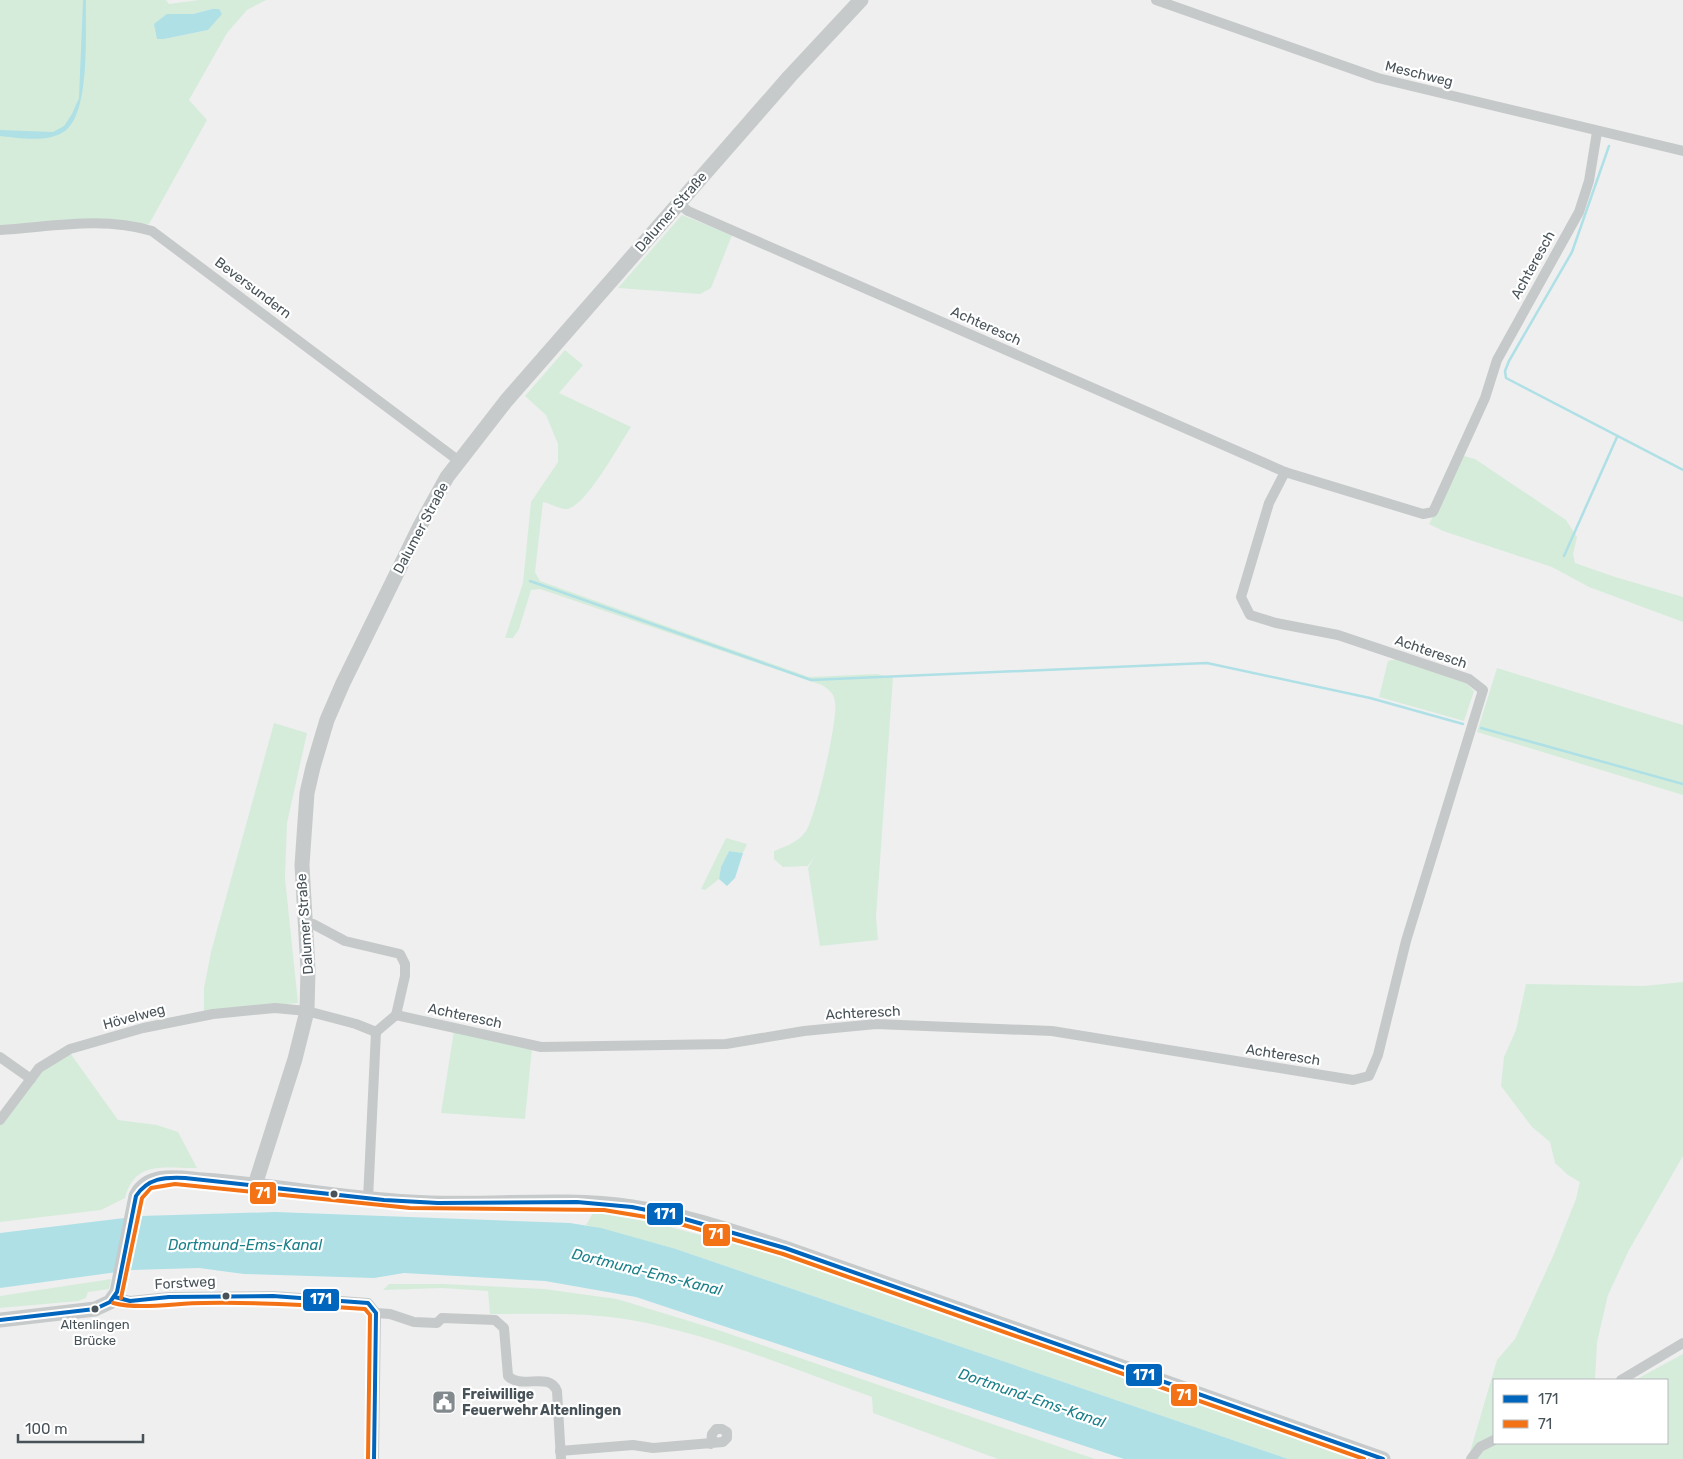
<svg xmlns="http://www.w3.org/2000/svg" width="1683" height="1459" font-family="Rubik,sans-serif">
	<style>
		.green { fill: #d5ecdb; fill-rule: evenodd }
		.water { fill: #aee0e6 }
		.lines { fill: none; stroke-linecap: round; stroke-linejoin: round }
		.stream { stroke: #aee0e6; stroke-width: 2.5 }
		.minor { stroke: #c6c9ca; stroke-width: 10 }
		.secondary { stroke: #c7cacb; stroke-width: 15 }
		.bus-1-casing { stroke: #fff; stroke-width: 8 }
		.bus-2-casing { stroke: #fff; stroke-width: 8 }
		.bus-1 { stroke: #0065bd; stroke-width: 4 }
		.bus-2 { stroke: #f47216; stroke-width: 4 }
		.bus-dot { fill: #485359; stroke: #fff; stroke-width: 2 }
		.labels { text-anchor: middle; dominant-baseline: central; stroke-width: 4.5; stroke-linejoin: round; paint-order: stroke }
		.bus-label { font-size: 13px; fill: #485359; stroke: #fff }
		.street-label { font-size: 14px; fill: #485359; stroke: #fff }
		.poi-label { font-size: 14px; font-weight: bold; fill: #485359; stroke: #fff; text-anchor: start }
		.water-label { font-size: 15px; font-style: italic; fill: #1b808a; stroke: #fff }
		.line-badge { stroke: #fff; stroke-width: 2 }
		.badge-label { font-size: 14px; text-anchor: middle; font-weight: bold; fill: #fff }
	</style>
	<rect width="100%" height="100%" fill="#efefef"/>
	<g class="green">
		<path d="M0,0H166L169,4L199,0H266L247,10L227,33L189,100L207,120L149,224L98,221L0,225ZM212,9L222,13L208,30L164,39L167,14H193Z"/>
		<path d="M682,215L732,235L711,288L700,294L618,288Z"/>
		<path d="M565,350L583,365L559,393L631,427C620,443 585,509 566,509C559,509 550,503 543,502L535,572L540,581L809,677L877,674L893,678L876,917L878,940L820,946L808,868L815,856L808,866L783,867L774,859V851C786,846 799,842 806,831C816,815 838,721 835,702C834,693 829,690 822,685L540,589L531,590L519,629L513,638H505L523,583L531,502L558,462V444L546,415L525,396Z"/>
		<path d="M1464,456L1475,459L1566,520L1577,537L1573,554L1575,563L1612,576L1683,597V622L1589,587L1552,567L1443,531L1429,524Z"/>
		<path d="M1396,659L1466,683L1474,691L1464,721L1379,697L1388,661Z"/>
		<path d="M1497,668L1683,725V795L1477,732Z"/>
		<path d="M274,723L307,733L287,823L285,878L298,1003L204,1011V988L211,952Z"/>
		<path d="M726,838L747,844L743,853L729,851L721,867L719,879L705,890L701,889Z"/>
		<path d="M1683,982V1156L1629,1250L1608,1295L1597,1342L1595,1380H1494V1443H1667V1380H1635L1683,1354V1459H1468L1497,1360L1515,1339L1554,1254L1576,1199L1580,1182L1568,1175L1555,1163L1550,1142L1532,1127L1501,1086L1504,1057L1516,1030L1526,984L1644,986Z"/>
		<path d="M454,1031L532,1048L525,1119L441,1113Z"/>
		<path d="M70,1053L118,1120L157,1125L178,1132L197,1168C166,1169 135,1159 125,1198L101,1210L0,1222V1122L37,1072Z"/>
		<path d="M594,1211L646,1221L781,1256L1361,1459H1288L676,1249L586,1225Z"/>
		<path d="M111,1279L109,1289L88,1292L86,1298L78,1301L0,1308V1296Z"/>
		<path d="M389,1284H443L544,1289L617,1299L715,1329L1095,1459H998L873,1413L872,1397C793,1369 714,1335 631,1320C585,1312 536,1314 490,1314L488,1291L442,1288L383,1290Z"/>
	</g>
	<g class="water">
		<path d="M83,0H86C85,31 91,112 65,131C49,143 18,138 0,136V130L53,132L64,126L72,114L79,98Z"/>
		<path d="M212,9H219L222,14L208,30L164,39H157L154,24L167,14H193Z"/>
		<path d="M729,851L743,853L735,878L727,886L719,879L721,867Z"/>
		<path d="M275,1212L570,1223L601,1228L676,1249L1288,1459H1124L636,1297L545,1281L404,1273L374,1278L244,1274L199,1268L132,1270L0,1288V1233L141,1216Z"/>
	</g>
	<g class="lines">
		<g class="stream">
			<path d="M1609,146L1572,252L1509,361L1505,371L1506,378L1683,470"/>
			<path d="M1564,556L1617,437"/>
			<path d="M530,581L811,680L1207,663L1370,698L1463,724"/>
			<path d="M1481,728L1683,784"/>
		</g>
		<g class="minor">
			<path d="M1156,0L1378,78L1683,151"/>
			<path d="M678,203L688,211L1285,472L1423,514L1433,512L1485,398L1497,360L1579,212L1589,181L1597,132"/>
			<path d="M0,230C51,227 102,216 152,231L459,461"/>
			<path d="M305,923L313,924L345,941L400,954L405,964V976L396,1015L376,1032"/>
			<path d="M396,1015L541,1047L726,1044L804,1031L876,1024L1052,1031L1353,1080L1369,1076L1378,1055L1406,941L1483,690L1469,679L1338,635L1276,623L1250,615L1241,597L1269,503L1285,472"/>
			<path d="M0,1057L31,1079"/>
			<path d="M0,1120L39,1068L70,1049L143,1028L213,1014L275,1008L307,1011L356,1024L376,1032L368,1199"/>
			<path d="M115,1297L130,1301L169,1297L273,1296L368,1303L376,1313L374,1459"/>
			<path d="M376,1313L390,1314L414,1322L437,1323L442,1318L495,1320L504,1328L508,1376C521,1390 549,1371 557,1391L561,1459"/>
			<path d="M1621,1380L1683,1343"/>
			<path d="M560,1451L633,1445L653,1448L723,1442L727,1438V1432L722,1429H716L712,1434L711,1444"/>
			<path d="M1471,1459L1480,1447L1494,1440"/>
		</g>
		<g class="secondary">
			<path d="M255,1185L295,1059L307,1011L308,970L302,865L307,793L313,767L327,720L343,683L420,526L447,477L506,401L790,76L861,0"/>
			<path d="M0,1320L95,1309L110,1302L117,1292L136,1196C148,1171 180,1178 203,1180C272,1185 341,1198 410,1202C483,1207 559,1196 632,1207C685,1215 734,1232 785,1248L1383,1459"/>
		</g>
		<g class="bus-1-casing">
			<g id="bus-1">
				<path d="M115,1297L130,1301L169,1297L273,1296L368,1303L376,1313L374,1459"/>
				<path d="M0,1320L95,1309L110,1302L117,1292L136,1196C148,1178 164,1177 185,1178L384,1200L438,1203L577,1202L632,1207L671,1215L785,1248L1383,1459"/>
			</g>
		</g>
		<g class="bus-2-casing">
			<g id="bus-2">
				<path d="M121,1298L142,1198L151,1188L175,1184L410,1208L604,1210L670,1221L783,1254L1364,1459"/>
				<path d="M113,1303C140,1310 176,1303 204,1303C258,1302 311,1305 365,1309L370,1315L368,1459"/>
			</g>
		</g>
		<use href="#bus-1" class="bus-1"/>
		<use href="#bus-2" class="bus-2"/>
	</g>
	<defs>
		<g id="civic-square" transform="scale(1.25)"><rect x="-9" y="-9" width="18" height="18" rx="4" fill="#828a8e" stroke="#fff"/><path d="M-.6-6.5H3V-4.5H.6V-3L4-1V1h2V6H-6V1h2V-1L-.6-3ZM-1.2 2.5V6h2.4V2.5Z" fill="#fff"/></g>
	</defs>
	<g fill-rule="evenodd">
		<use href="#civic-square" x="444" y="1402"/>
	</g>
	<g class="bus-dot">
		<circle cx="334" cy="1194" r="4.5"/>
		<circle cx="226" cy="1296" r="4.5"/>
		<circle cx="95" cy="1309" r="4.5"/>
	</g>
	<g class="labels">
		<g class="bus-label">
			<text x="95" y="1324">Altenlingen<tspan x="95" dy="16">Brücke</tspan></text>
		</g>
		<g class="street-label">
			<text transform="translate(1419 74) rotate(14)">Meschweg</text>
			<text transform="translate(671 212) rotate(-49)">Dalumer Straße</text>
			<text transform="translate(1533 265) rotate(-61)">Achteresch</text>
			<text transform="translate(253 288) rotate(37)">Beversundern</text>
			<text transform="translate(986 326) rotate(24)">Achteresch</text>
			<text transform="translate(421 528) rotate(-62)">Dalumer Straße</text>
			<text transform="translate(1431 652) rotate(19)">Achteresch</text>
			<text transform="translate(305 924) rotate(-94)">Dalumer Straße</text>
			<text transform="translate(863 1013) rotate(-3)">Achteresch</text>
			<text transform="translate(465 1016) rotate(12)">Achteresch</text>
			<text transform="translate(134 1017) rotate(-15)">Hövelweg</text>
			<text transform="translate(1283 1055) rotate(9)">Achteresch</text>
			<text transform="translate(185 1283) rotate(-3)">Forstweg</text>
		</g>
		<g class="poi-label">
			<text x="462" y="1394">Freiwillige<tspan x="462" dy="16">Feuerwehr Altenlingen</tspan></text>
		</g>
		<g class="water-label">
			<text x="245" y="1245">Dortmund-Ems-Kanal</text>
			<text transform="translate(647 1272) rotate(14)">Dortmund-Ems-Kanal</text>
			<text transform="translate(1032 1398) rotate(19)">Dortmund-Ems-Kanal</text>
		</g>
	</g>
	<g class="line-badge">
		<rect x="249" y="1181" width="28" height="24" rx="5" fill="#f47216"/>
		<rect x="646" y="1202" width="38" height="24" rx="5" fill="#0065bd"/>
		<rect x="702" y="1223" width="29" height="24" rx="5" fill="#f47216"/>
		<rect x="302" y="1288" width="38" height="24" rx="5" fill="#0065bd"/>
		<rect x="1125" y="1363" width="38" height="24" rx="5" fill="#0065bd"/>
		<rect x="1170" y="1383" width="28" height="24" rx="5" fill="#f47216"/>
	</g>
	<g class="badge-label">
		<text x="263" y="1198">71</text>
		<text x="665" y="1219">171</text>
		<text x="716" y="1239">71</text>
		<text x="321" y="1304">171</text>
		<text x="1144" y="1380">171</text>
		<text x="1184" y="1400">71</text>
	</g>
	<rect x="1493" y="1379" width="175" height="65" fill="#ffffff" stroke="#b6babd"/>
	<rect x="1503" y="1395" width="25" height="8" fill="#0065bd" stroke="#b6babd"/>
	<text x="1538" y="1404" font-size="15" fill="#485359">171</text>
	<rect x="1503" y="1420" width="25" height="8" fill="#f47216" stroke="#b6babd"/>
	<text x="1538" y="1429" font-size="15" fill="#485359">71</text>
	<path d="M18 1434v8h125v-8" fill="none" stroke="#485359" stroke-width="2.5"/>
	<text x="25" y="1434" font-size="15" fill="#485359" stroke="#ffffff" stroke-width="4" paint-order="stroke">100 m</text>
</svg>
